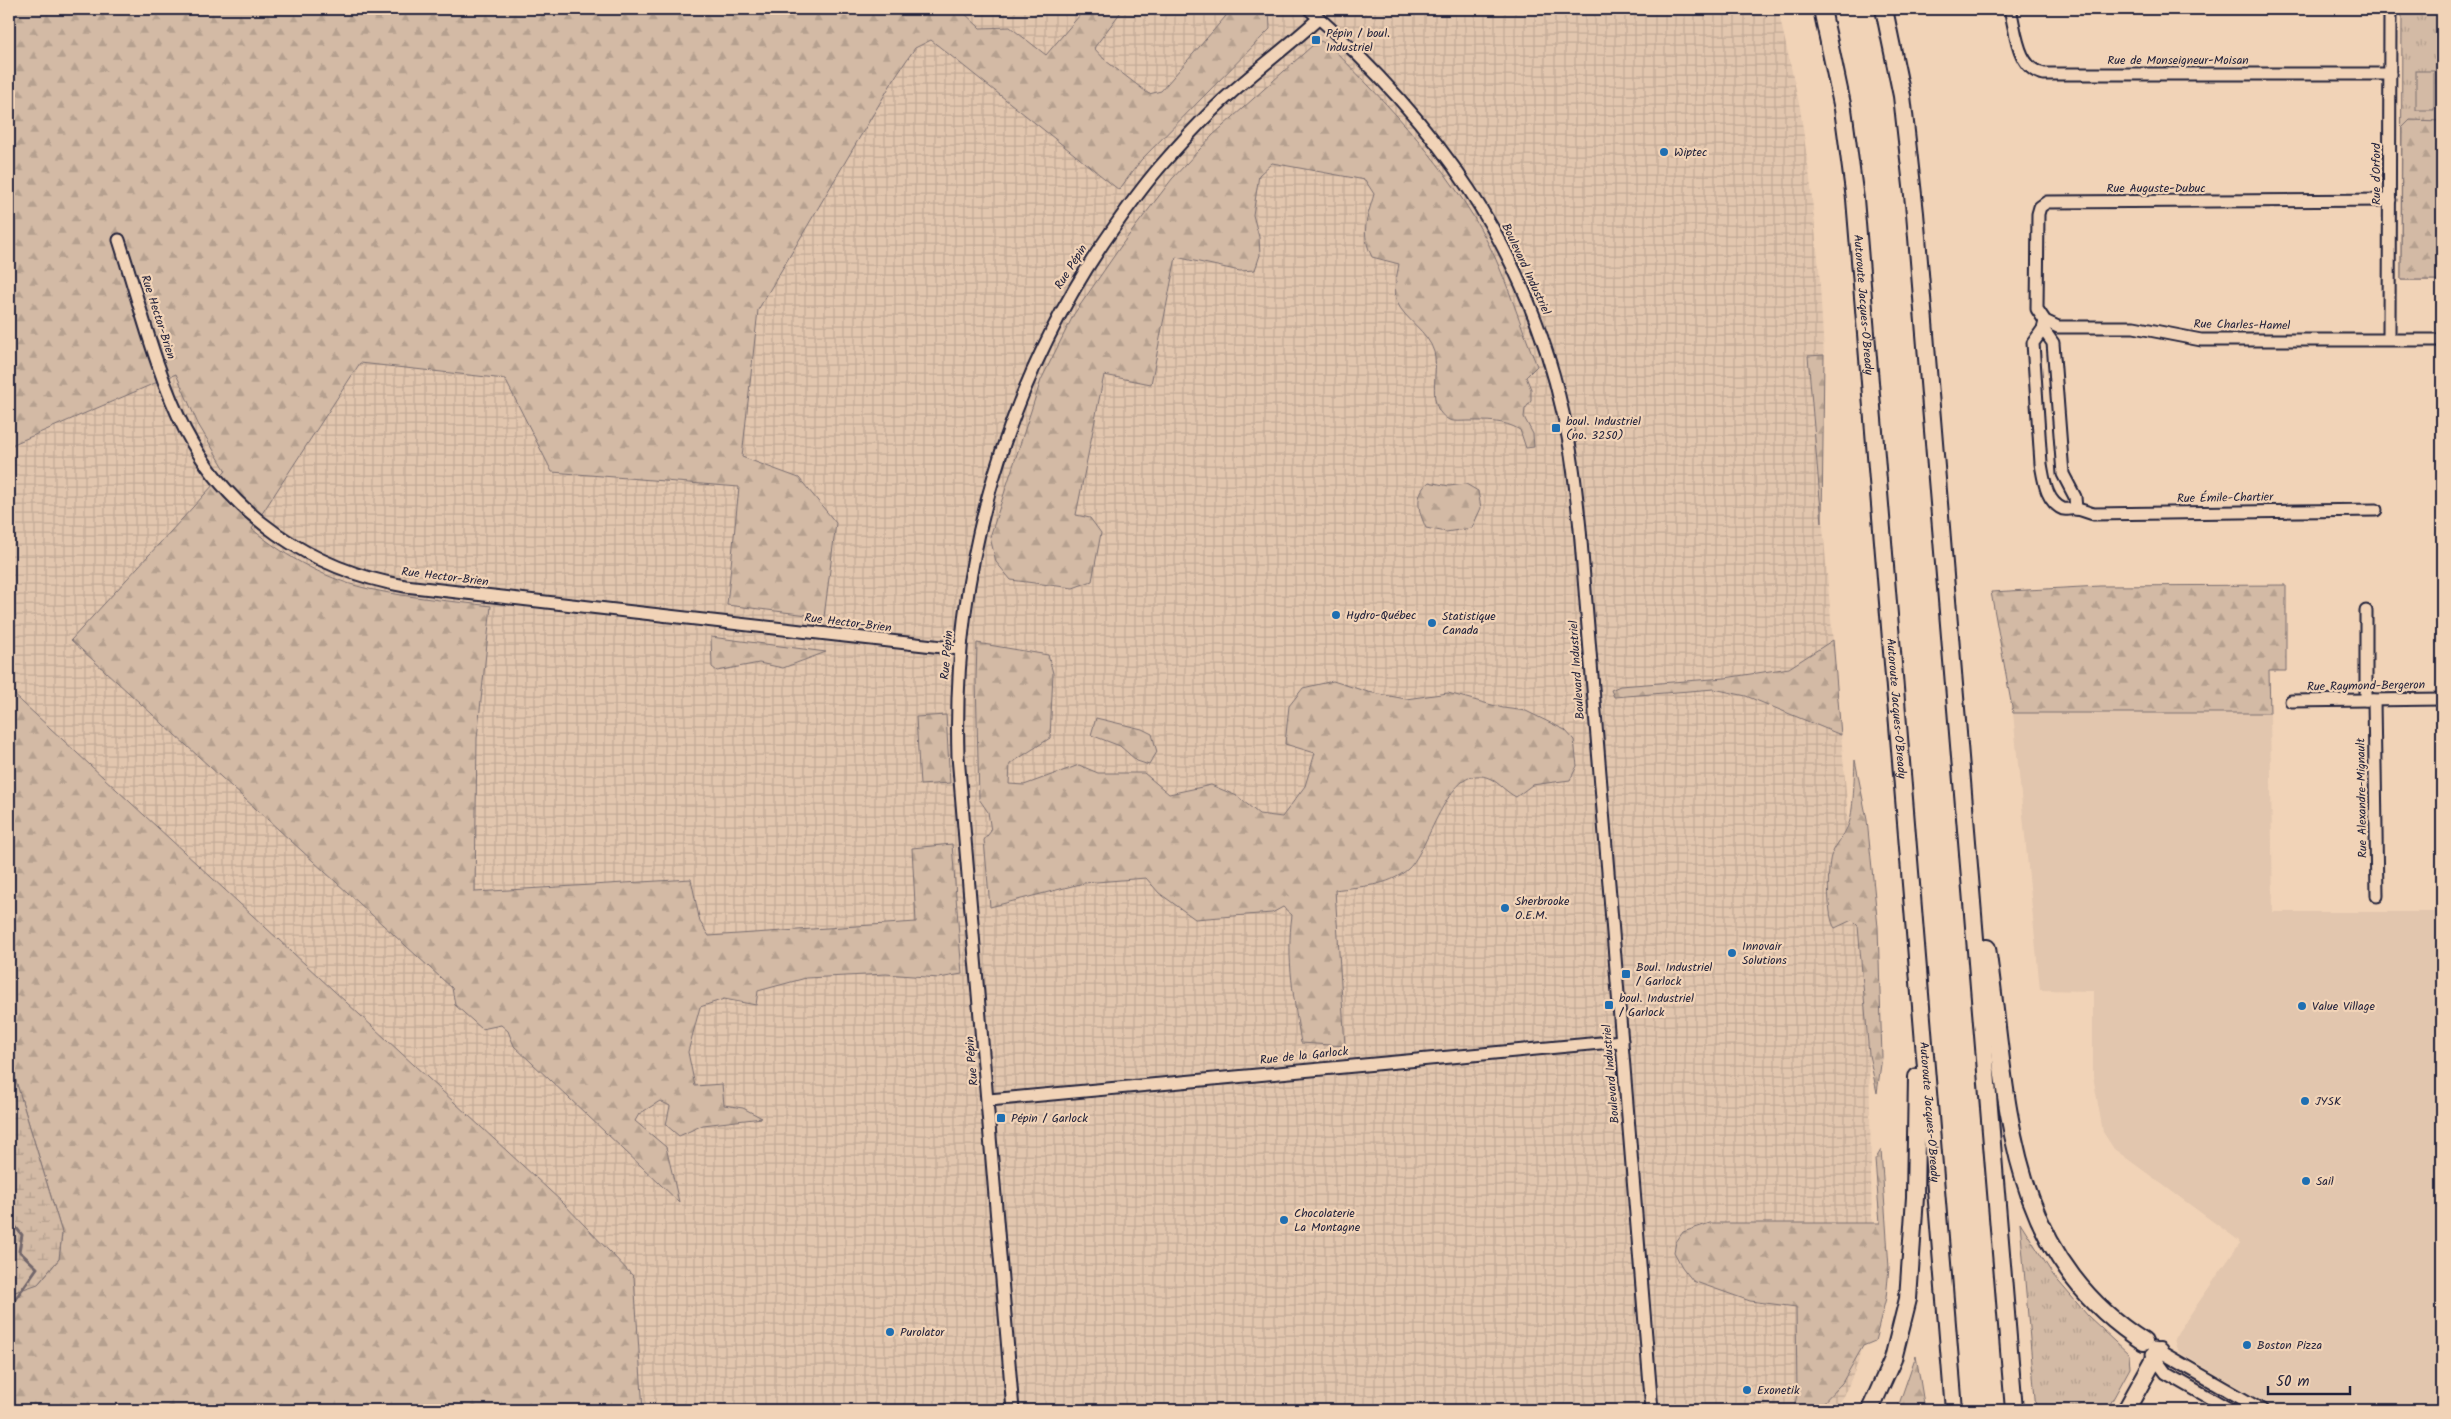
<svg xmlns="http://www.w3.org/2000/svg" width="2451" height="1419" font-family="Kalam,sans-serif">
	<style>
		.built { fill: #e2c6ae }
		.industrial { fill: url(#industrial-grid) }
		.grass { fill: url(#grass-tufts); stroke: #7a6e70 }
		.forest { fill: url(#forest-firs); stroke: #7a6e70 }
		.wetland { fill: url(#wetland-marsh); stroke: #7a6e70 }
		.pitch { fill: #d3baa5; stroke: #7a6e70 }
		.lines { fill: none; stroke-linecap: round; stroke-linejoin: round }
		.stream { stroke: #72666b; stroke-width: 3 }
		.minor-casing { stroke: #22223b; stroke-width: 15 }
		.highway-casing { stroke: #22223b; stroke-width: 20 }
		.minor { stroke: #f1d3b7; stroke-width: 11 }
		.highway { stroke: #f1d3b7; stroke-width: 16 }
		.poi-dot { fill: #1f6fb2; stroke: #f1d3b7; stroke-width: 2 }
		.labels { text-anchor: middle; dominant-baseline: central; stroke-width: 4.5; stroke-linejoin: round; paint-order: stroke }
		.poi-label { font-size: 12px; fill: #22223b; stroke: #f1d3b7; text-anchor: start }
		.street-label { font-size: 12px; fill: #22223b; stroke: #f1d3b7 }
	</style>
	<defs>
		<pattern id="industrial-grid" width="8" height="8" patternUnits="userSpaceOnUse" patternTransform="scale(1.25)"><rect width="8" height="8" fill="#e2c6ae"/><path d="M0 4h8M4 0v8" fill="none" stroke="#c2aa97"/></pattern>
		<pattern id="grass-tufts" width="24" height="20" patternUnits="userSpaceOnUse" patternTransform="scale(1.25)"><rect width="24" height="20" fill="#d3baa5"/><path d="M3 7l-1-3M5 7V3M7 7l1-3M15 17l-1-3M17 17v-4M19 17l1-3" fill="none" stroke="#b5a08f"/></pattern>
		<pattern id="forest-firs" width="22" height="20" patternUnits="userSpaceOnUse" patternTransform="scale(1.25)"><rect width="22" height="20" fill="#d3baa5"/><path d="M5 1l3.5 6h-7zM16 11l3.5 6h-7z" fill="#b5a08f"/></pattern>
		<pattern id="wetland-marsh" width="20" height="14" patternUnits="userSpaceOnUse" patternTransform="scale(1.25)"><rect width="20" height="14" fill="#d3baa5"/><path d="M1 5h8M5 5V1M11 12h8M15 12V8" fill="none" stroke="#b5a08f"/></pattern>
	</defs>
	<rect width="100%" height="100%" fill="#f1d3b7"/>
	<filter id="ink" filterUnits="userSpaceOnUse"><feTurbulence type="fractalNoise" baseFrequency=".02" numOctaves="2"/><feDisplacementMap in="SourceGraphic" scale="10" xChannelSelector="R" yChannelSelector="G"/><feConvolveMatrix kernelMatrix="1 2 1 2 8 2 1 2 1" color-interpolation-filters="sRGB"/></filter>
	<g filter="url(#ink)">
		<path class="built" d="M2013,713H2270L2273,912H2442V1169H2437V1315H2442V1410H2278L2180,1353L2176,1347L2174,1339L2178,1332L2240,1243L2238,1240L2114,1149L2103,1132L2093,1076V991L2040,990Z"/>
		<path class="industrial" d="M9,9H1778L1800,108L1810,179L1819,269L1824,355L1808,356L1869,1055L1873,1289L1867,1331L1858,1363L1844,1396L1834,1410H9Z"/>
		<g class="grass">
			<path d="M2402,9H2442V280H2401Z"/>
			<path d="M2020,1222L2053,1275L2088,1316L2129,1354L2130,1368L2107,1410H2036Z"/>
		</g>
		<g class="forest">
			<path d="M9,9H960L980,28L1010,27L1046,55L1085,9H1123L1094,48L1106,61L1149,94L1161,91L1232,9H1269L1270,29L1141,160L1119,190L931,40L915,48L897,74L758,310L742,457L799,478L836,523L824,617L727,605L739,487L552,472L505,379L360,363L252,529C285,557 331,582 374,590C412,598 452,601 491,606L477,738L475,892L691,879L700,922L709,936L916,922L912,848L952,844L962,974L939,978L886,974L806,978L758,991L756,1005L724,999L700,1007L688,1052L695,1086L722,1084L724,1105L743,1108L762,1118L703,1125L679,1136L666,1125L670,1106L660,1101L639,1114L635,1121L666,1147L679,1202L514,1046L508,1031L501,1025L482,1029L455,1005L452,988L71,640L226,471L198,424L176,374L9,446Z"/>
			<path d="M1321,41L1332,48C1391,108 1449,167 1488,243C1508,282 1520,325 1537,366L1526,377L1531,389V401L1525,409L1524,417L1533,434L1534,447L1526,448L1520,430C1504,420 1486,421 1468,421C1462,421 1454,422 1449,420C1424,406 1440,373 1434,352C1428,331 1404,319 1397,302C1393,291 1397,275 1399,264L1372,257C1360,232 1367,219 1374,194L1365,180L1272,163L1259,175L1253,215L1259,237L1260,255L1255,270L1240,271L1176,257L1151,384L1104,375L1076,515L1090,518L1101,533L1092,581L1073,588L1011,580L996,562L990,537L1041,380L1074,314L1123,243L1172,179L1213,135L1313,45Z"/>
			<path d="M2410,120L2442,121V280H2401L2402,128Z"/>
			<path d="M1824,355L1822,523L1808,356Z"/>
			<path d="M1429,482L1449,486L1466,484L1478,491L1481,508L1472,528L1446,532L1426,528C1419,513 1413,494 1429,482Z"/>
			<path d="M2286,585V671H2269L2270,713H2013L1991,592L2100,586Z"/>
			<path d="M711,637L826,652L783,668L759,663L717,671L712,667Z"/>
			<path d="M1833,640L1841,735L1746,696L1714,689L1614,697L1611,690L1620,686L1725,678L1789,668Z"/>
			<path d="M977,643L1048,655L1053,673L1050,738L1010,764L1009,784L1024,785L1079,765L1098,773H1144L1169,794L1211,785L1237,796L1259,814L1282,817L1305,786L1315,753L1285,744L1289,706L1303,688L1333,681L1368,692L1406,699L1448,693L1503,708L1526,711L1565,730L1574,740L1577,766L1570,780L1532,785L1516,797C1506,792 1499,783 1491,779C1448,758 1431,848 1408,869C1388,887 1360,886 1335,890L1345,1046L1301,1043C1294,1000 1286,959 1292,915L1283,907L1272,913L1195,919L1159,893L1146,878L1084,883L990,907L984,840L991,831L988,812L979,799L976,679Z"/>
			<path d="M9,690L562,1202L634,1277L643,1410H9V1294L39,1283L59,1259L62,1233L9,1058Z"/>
			<path d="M946,715L950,783L920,785L916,717Z"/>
			<path d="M1096,718L1142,729L1152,734L1157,752L1149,765L1137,761L1120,746L1091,735Z"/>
			<path d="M1855,760L1867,820L1878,927L1882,1057L1877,1093L1869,1055L1858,926L1852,920L1835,928C1827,919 1827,869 1831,856C1835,845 1844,836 1848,826C1854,813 1854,775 1855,760Z"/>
			<path d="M1881,1150L1889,1268L1886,1298L1875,1341L1863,1346L1842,1383L1816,1410H1790L1794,1408L1797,1395L1796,1307L1750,1301L1693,1281L1682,1267L1674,1252L1676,1242L1683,1232L1710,1223H1880L1875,1160Z"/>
			<path d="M1916,1355L1925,1410H1897Z"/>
		</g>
		<path class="wetland" d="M9,1058L62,1233L59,1259L38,1284L9,1294Z"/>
		<rect class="pitch" x="2416" y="71" width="18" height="39"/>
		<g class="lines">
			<path class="stream" d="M9,1207L14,1225L22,1235L19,1251L37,1268L9,1308"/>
			<g class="minor-casing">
				<g id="minor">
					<path d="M1309,9C1435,121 1526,245 1563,413C1572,451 1576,490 1580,529L1652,1410"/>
					<path d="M2010,9C2016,31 2017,69 2044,74H2390"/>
					<path d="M2390,200L2047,202L2040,207L2038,214L2037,309L2045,321L2058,327H2134L2201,340H2442"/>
					<path d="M119,240C139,301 156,373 185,430C229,515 312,570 405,586L960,649"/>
					<path d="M2045,321L2043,329L2033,343L2041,464C2044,480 2046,502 2063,509C2067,510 2071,508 2075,509C2081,509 2088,513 2094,514L2376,510"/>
					<path d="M2043,329L2053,343L2063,474L2075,497L2076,509"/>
					<path d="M2389,339L2390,9"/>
					<path d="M2366,611V700"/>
					<path d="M2374,700L2377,896"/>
					<path d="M2291,701L2442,699"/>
					<path d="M989,1100L1622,1041"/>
					<path d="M2154,1348L2262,1410"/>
					<path d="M2152,1354L2166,1373L2231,1410"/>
					<path d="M1013,1410L958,756C952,567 1006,380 1115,226C1131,203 1147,181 1165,161C1186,137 1207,114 1231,93C1260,67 1291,44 1319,18"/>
				</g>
			</g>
			<g class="highway-casing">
				<g id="highway">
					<path id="s1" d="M1822,9L1843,109L1855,199L1954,1410"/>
					<path d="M1884,9L1902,96L1915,213L2014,1410"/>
					<path d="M1987,948C2009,1096 2002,1251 2144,1342"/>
					<path d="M1870,1410L1893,1359L1908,1299L1915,1197L1917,1077"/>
					<path d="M2126,1410L2159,1351"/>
				</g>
			</g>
			<use href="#minor" class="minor"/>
			<use href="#highway" class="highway"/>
		</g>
	</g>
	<g class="poi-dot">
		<rect x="1311" y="35" width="10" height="10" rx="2.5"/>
		<circle cx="1664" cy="152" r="5"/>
		<rect x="1551" y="423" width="10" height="10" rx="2.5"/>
		<circle cx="1336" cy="615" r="5"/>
		<circle cx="1432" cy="623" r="5"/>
		<circle cx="1505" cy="908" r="5"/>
		<circle cx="1732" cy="953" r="5"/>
		<rect x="1621" y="969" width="10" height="10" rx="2.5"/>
		<rect x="1604" y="1000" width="10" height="10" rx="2.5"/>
		<circle cx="2302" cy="1006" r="5"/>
		<circle cx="2305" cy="1101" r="5"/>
		<rect x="996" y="1113" width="10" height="10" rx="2.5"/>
		<circle cx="2306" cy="1181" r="5"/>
		<circle cx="1284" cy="1220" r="5"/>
		<circle cx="890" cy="1332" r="5"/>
		<circle cx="2247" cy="1345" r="5"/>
		<circle cx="1747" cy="1390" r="5"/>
	</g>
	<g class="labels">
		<g class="poi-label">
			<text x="1326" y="33">Pépin / boul.<tspan x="1326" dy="14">Industriel</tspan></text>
			<text x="1674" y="152">Wiptec</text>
			<text x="1566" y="421">boul. Industriel<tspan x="1566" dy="14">(no. 3250)</tspan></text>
			<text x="1346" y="615">Hydro-Québec</text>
			<text x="1442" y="616">Statistique<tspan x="1442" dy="14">Canada</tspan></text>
			<text x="1515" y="901">Sherbrooke<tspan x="1515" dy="14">O.E.M.</tspan></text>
			<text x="1742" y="946">Innovair<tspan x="1742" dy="14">Solutions</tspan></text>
			<text x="1636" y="967">Boul. Industriel<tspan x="1636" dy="14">/ Garlock</tspan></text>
			<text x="1619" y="998">boul. Industriel<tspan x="1619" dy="14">/ Garlock</tspan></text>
			<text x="2312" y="1006">Value Village</text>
			<text x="2315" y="1101">JYSK</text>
			<text x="1011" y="1118">Pépin / Garlock</text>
			<text x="2316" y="1181">Sail</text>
			<text x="1294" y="1213">Chocolaterie<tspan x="1294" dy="14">La Montagne</tspan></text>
			<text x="900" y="1332">Purolator</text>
			<text x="2257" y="1345">Boston Pizza</text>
			<text x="1757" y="1390">Exonetik</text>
		</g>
		<g class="street-label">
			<text x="2178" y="60">Rue de Monseigneur-Moisan</text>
			<text transform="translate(2376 174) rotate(-90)">Rue d'Orford</text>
			<text x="2156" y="188">Rue Auguste-Dubuc</text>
			<text transform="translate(1071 267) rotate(-58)">Rue Pépin</text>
			<text transform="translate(1526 269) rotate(65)">Boulevard Industriel</text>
			<text stroke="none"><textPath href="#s1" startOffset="299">Autoroute Jacques-O'Bready</textPath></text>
			<text transform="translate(158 317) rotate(72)">Rue Hector-Brien</text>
			<text transform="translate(2242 325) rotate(1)">Rue Charles-Hamel</text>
			<text transform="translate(2225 498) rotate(-1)">Rue Émile-Chartier</text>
			<text transform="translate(445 577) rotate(7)">Rue Hector-Brien</text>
			<text transform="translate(848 623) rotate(7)">Rue Hector-Brien</text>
			<text transform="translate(947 655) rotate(-85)">Rue Pépin</text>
			<text transform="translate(1577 670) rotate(-94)">Boulevard Industriel</text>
			<text transform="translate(2366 686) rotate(-1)">Rue Raymond-Bergeron</text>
			<text stroke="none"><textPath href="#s1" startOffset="704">Autoroute Jacques-O'Bready</textPath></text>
			<text transform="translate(2362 798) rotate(-91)">Rue Alexandre-Mignault</text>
			<text transform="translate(1304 1056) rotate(-6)">Rue de la Garlock</text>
			<text transform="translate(972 1061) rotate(-95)">Rue Pépin</text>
			<text transform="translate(1611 1074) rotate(-95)">Boulevard Industriel</text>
			<text stroke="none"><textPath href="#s1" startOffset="1109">Autoroute Jacques-O'Bready</textPath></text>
		</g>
	</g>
	<rect width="2451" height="1419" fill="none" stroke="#f1d3b7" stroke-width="30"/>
	<rect x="15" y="15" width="2421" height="1389" fill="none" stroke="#22223b" stroke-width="2" filter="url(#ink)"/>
	<path d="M2268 1386v8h82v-8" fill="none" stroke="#22223b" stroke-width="2.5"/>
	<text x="2276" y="1386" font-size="15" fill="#22223b" stroke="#f1d3b7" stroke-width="4" paint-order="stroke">50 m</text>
</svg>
